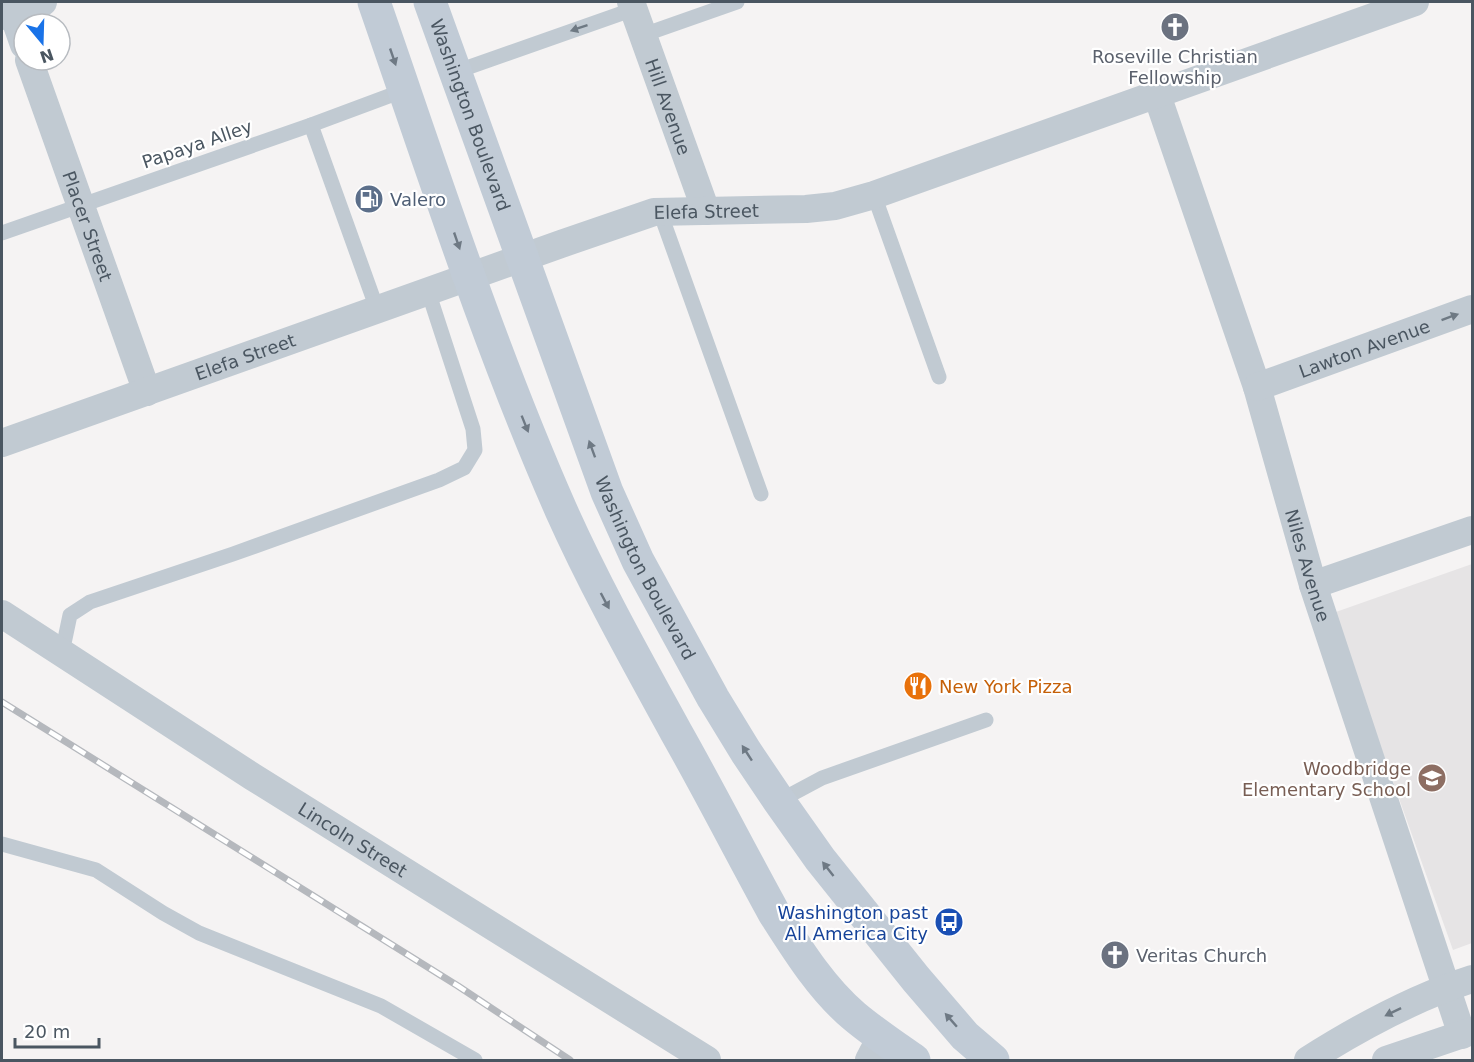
<svg xmlns="http://www.w3.org/2000/svg" width="1474" height="1062" font-family="'DejaVu Sans',sans-serif">
	<style>
		.education { fill: #e6e4e5 }
		.lines { fill: none; stroke-linecap: round; stroke-linejoin: round }
		.service { stroke: #c1cad2; stroke-width: 15 }
		.minor { stroke: #c1cad2; stroke-width: 28 }
		.secondary { stroke: #c1cbd6; stroke-width: 33 }
		.rail-casing { stroke: #b5b8bd; stroke-width: 7 }
		.rail { stroke: #fff; stroke-width: 4.5; stroke-dasharray: 14; stroke-linecap: butt }
		.oneway { fill: #6e7983 }
		.oneway2 { fill: #6e7984 }
		.labels { text-anchor: middle; dominant-baseline: central; stroke-width: 4.5; stroke-linejoin: round; paint-order: stroke }
		.worship-label { font-size: 18px; fill: #5b616d; stroke: #fff }
		.street-label { font-size: 18px; fill: #4a5661; stroke: #fff }
		.service-label { font-size: 18px; fill: #4e5e75; stroke: #fff; text-anchor: start }
		.food-label { font-size: 18px; fill: #c56008; stroke: #fff; text-anchor: start }
		.education-label { font-size: 18px; fill: #785e54; stroke: #fff; text-anchor: end }
		.transit-label { font-size: 18px; fill: #164399; stroke: #fff; text-anchor: end }
	</style>
	<rect width="100%" height="100%" fill="#f5f3f3"/>
	<path class="education" d="M1472,564V943L1453,950L1333,613Z"/>
	<g class="lines">
		<g class="service">
			<path d="M643,35L737,2"/>
			<path d="M455,72L634,9"/>
			<path d="M311,125L377,309"/>
			<path d="M874,195L939,377"/>
			<path d="M660,212L761,494"/>
			<path d="M2,233L311,125L405,90"/>
			<path d="M62,653L70,615L90,602L233,554L439,480L464,468L475,450L473,429L428,291"/>
			<path d="M779,801L822,778L986,720"/>
			<path d="M2,844L96,870L163,913L199,933L381,1006L475,1060"/>
		</g>
		<g class="minor">
			<path d="M9,2L24,45"/>
			<path id="s1" d="M631,2L706,211"/>
			<path d="M2,16L43,2"/>
			<path id="s2" d="M29,60L147,392"/>
			<path id="s3" d="M1157,95L1257,387L1313,585L1462,1035"/>
			<path id="s4" d="M1257,387L1472,309"/>
			<path id="s5" d="M2,443L561,244L654,212L806,209L835,206L874,195L1415,2"/>
			<path d="M1313,585L1472,530"/>
			<path id="s6" d="M2,614L253,777L707,1060"/>
			<path d="M869,1060L881,1037"/>
			<path d="M1308,1060C1360,1027 1413,998 1472,979"/>
			<path d="M1386,1060L1472,1031"/>
		</g>
		<g class="secondary">
			<path d="M374,2C433,172 488,344 561,510C595,586 636,659 676,732C710,792 741,853 774,913C797,949 821,988 854,1016C873,1032 894,1046 914,1060"/>
			<path id="s7" d="M430,2L607,492L638,561L713,698L746,752L779,801L820,859L916,979L965,1036L993,1060"/>
		</g>
		<g class="rail-casing">
			<path id="rail" d="M2,702L458,986L570,1060"/>
		</g>
		<use href="#rail" class="rail"/>
	</g>
	<defs><path id="oneway-solid" d="M-6-.8H1V-3.2L6.5 0L1 3.2V.8H-6Z" transform="scale(1.5)"/></defs>
	<g class="oneway">
		<use href="#oneway-solid" transform="translate(579 28) rotate(161)"/>
		<use href="#oneway-solid" transform="translate(1450 317) rotate(-20)"/>
		<use href="#oneway-solid" transform="translate(1393 1012) rotate(154)"/>
	</g>
	<g class="oneway2">
		<use href="#oneway-solid" transform="translate(393 57) rotate(71)"/>
		<use href="#oneway-solid" transform="translate(457 241) rotate(71)"/>
		<use href="#oneway-solid" transform="translate(525 424) rotate(68)"/>
		<use href="#oneway-solid" transform="translate(592 449) rotate(-110)"/>
		<use href="#oneway-solid" transform="translate(605 601) rotate(62)"/>
		<use href="#oneway-solid" transform="translate(747 753) rotate(-123)"/>
		<use href="#oneway-solid" transform="translate(828 869) rotate(-128)"/>
		<use href="#oneway-solid" transform="translate(951 1020) rotate(-131)"/>
	</g>
	<defs>
		<g id="church-disc" transform="scale(1.5)"><circle r="9.5" fill="#6b7280" stroke="#fff"/><path d="M-1.2-6h2.4v3.5h3.3v2.4h-3.3V6h-2.4V-.1h-3.3v-2.4h3.3Z" fill="#fff"/></g>
		<g id="fuel-disc" transform="scale(1.5)"><circle r="9.5" fill="#5c6f8a" stroke="#fff"/><path d="M-5.5-6h7V0h2V4h1.3V-2.5L3-4.5l.8-.8L6-3V5H2.5V1h-1V6h-7ZM-4.2-4.7v3.2H.2V-4.7Z" fill="#fff"/></g>
		<g id="restaurant-disc" transform="scale(1.5)"><circle r="9.5" fill="#e8710a" stroke="#fff"/><path d="M-5-6h1v4h1v-4h1v4h1v-4h1v5L-1.5 .5V6h-2V.5L-5-1ZM5-6V6H3V1.5H1.5Q1.5-4 5-6Z" fill="#fff"/></g>
		<g id="school-disc" transform="scale(1.5)"><circle r="9.5" fill="#8d6e63" stroke="#fff"/><path d="M0-5L7-2L0 1L-7-2ZM-4 1L0 2.5L4 1V4Q0 6-4 4Z" fill="#fff"/></g>
		<g id="bus-disc" transform="scale(1.5)"><circle r="9.5" fill="#1a4fb4" stroke="#fff"/><path d="M-5-6H5V4H4V6H2V4H-2V6H-4V4H-5ZM-3.5-4V0h7V-4ZM-3.5 1.2v1.5H-2V1.2ZM2 1.2v1.5H3.5V1.2Z" fill="#fff"/></g>
	</defs>
	<g fill-rule="evenodd">
		<use href="#church-disc" x="1175" y="27"/>
		<use href="#fuel-disc" x="369" y="199"/>
		<use href="#restaurant-disc" x="918" y="686"/>
		<use href="#school-disc" x="1432" y="778"/>
		<use href="#bus-disc" x="949" y="922"/>
		<use href="#church-disc" x="1115" y="955"/>
	</g>
	<g class="labels">
		<g class="worship-label">
			<text x="1175" y="56">Roseville Christian<tspan x="1175" dy="21">Fellowship</tspan></text>
			<text x="1136" y="955" text-anchor="start">Veritas Church</text>
		</g>
		<g class="street-label">
			<text stroke="none"><textPath href="#s1" startOffset="111">Hill Avenue</textPath></text>
			<text stroke="none"><textPath href="#s7" startOffset="120">Washington Boulevard</textPath></text>
			<text transform="translate(197 144) rotate(-19)">Papaya Alley</text>
			<text stroke="none"><textPath href="#s5" startOffset="744">Elefa Street</textPath></text>
			<text stroke="none"><textPath href="#s2" startOffset="176">Placer Street</textPath></text>
			<text stroke="none"><textPath href="#s4" startOffset="114">Lawton Avenue</textPath></text>
			<text stroke="none"><textPath href="#s5" startOffset="258">Elefa Street</textPath></text>
			<text stroke="none"><textPath href="#s3" startOffset="494">Niles Avenue</textPath></text>
			<text stroke="none"><textPath href="#s7" startOffset="606">Washington Boulevard</textPath></text>
			<text stroke="none"><textPath href="#s6" startOffset="417">Lincoln Street</textPath></text>
		</g>
		<g class="service-label">
			<text x="390" y="199">Valero</text>
		</g>
		<g class="food-label">
			<text x="939" y="686">New York Pizza</text>
		</g>
		<g class="education-label">
			<text x="1411" y="768">Woodbridge<tspan x="1411" dy="21">Elementary School</tspan></text>
		</g>
		<g class="transit-label">
			<text x="928" y="912">Washington past<tspan x="928" dy="21">All America City</tspan></text>
		</g>
	</g>
	<rect width="1474" height="1062" fill="none" stroke="#4a5661" stroke-width="6"/>
	<g transform="translate(42 42) rotate(161)"><circle r="28" fill="#ffffff" stroke="#b7bbc0" stroke-width="1.5"/>
	<path d="M0-4.5L10 22L0 15L-10 22Z" fill="#1a73e8"/>
	<text y="-9" font-size="16" font-weight="bold" text-anchor="middle" fill="#4a5661">N</text>
	</g>
	<path d="M15 1038v9h84v-9" fill="none" stroke="#4a5661" stroke-width="3"/>
	<text x="24" y="1038" font-size="18" fill="#4a5661" stroke="#ffffff" stroke-width="4.5" paint-order="stroke">20 m</text>
</svg>
